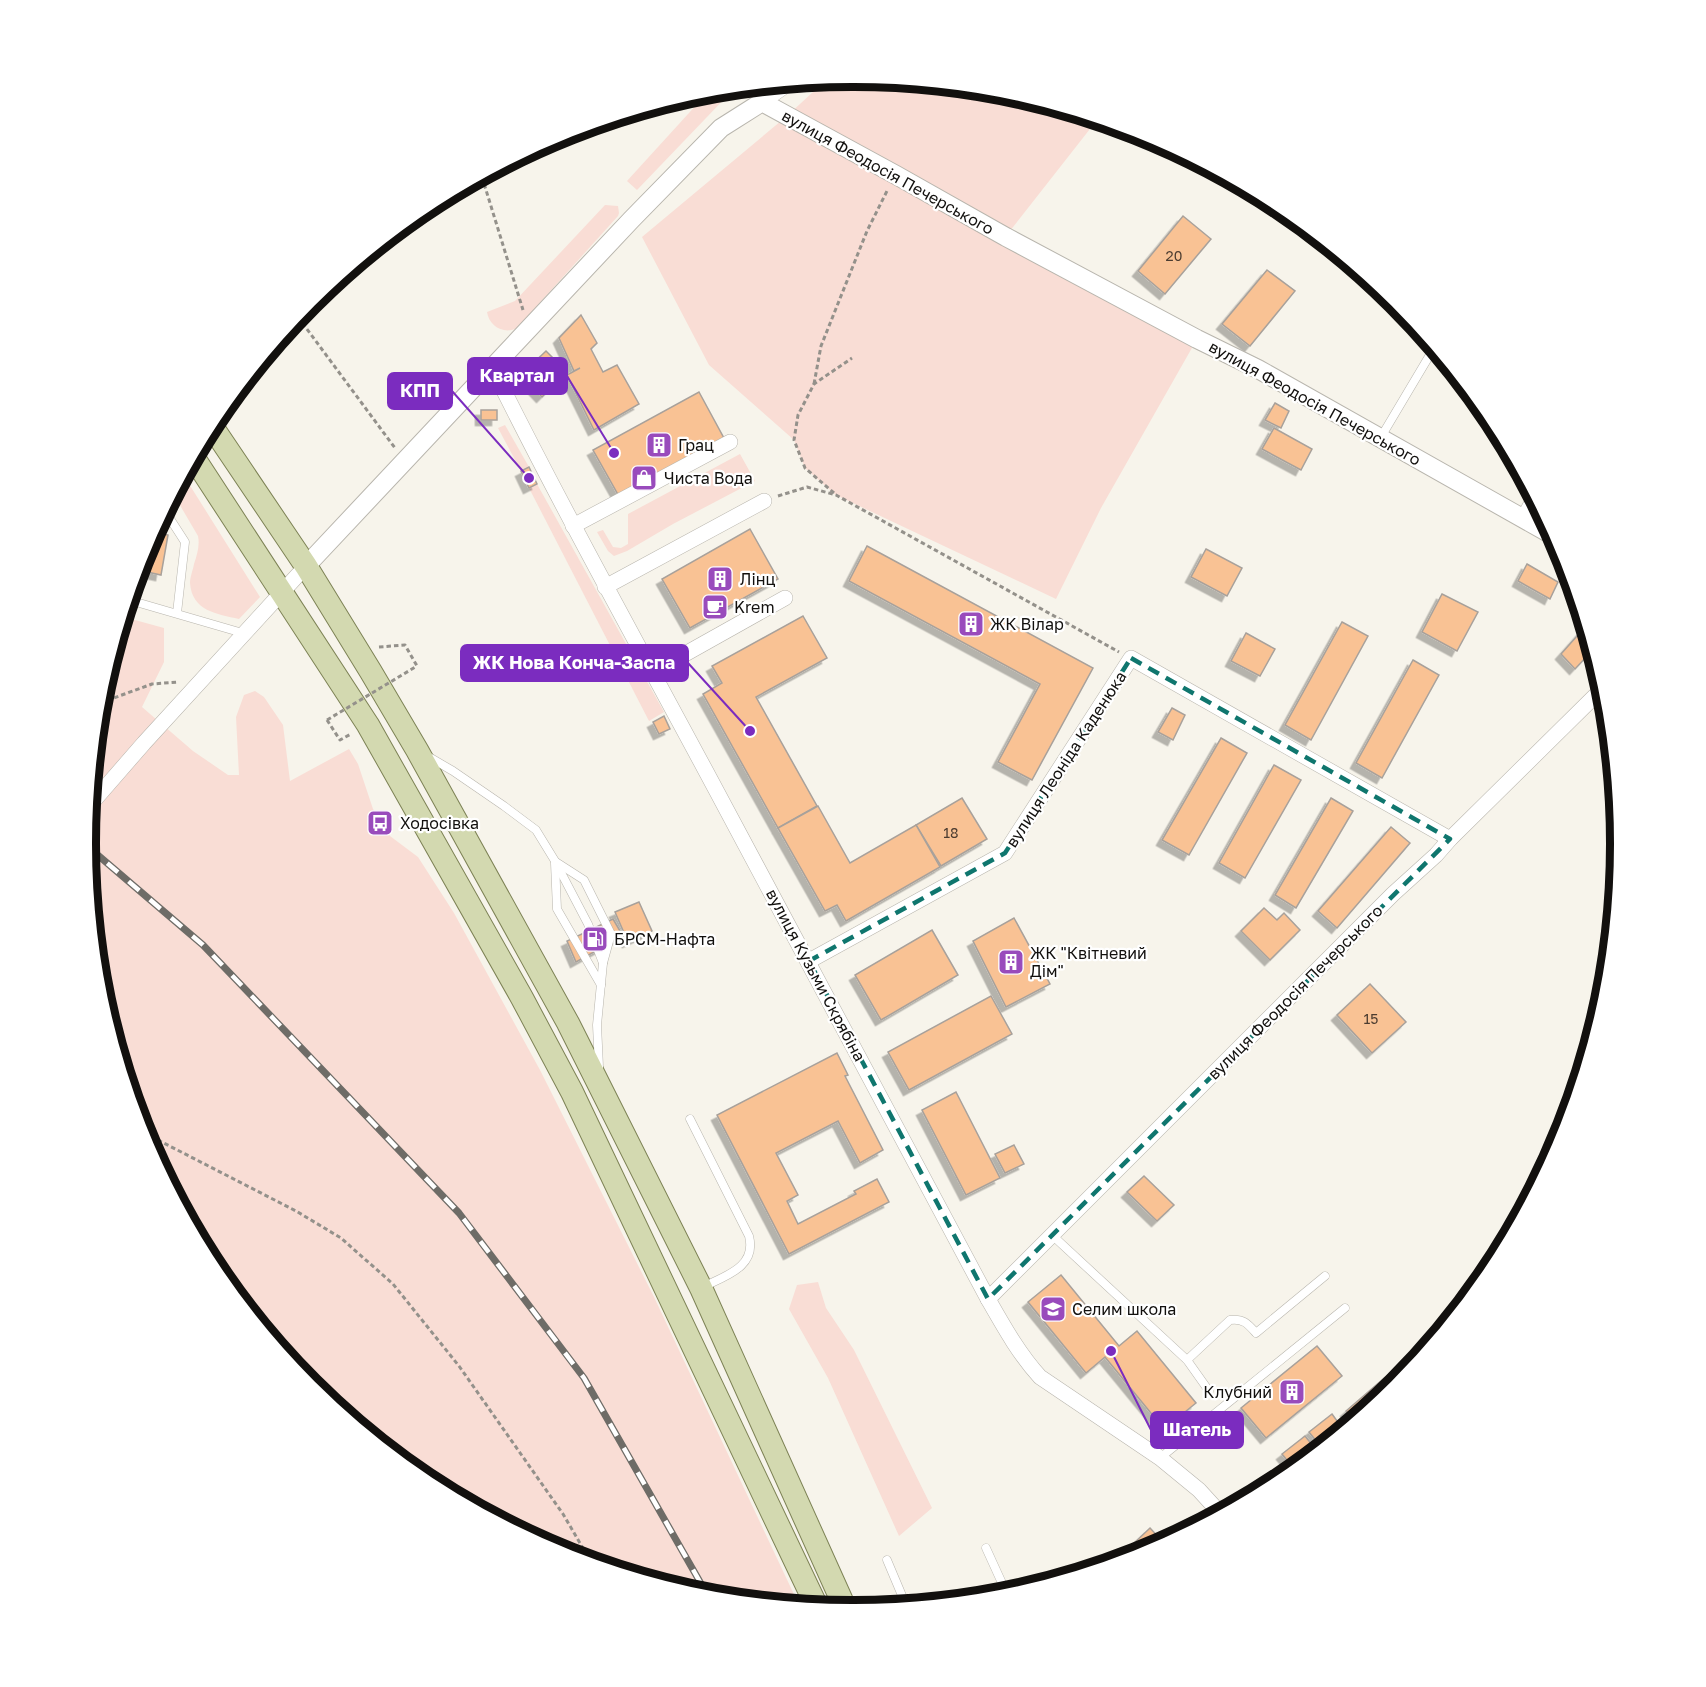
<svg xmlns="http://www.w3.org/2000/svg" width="1706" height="1687" font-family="'Golos Text',sans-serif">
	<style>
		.green { fill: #f9ddd5 }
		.building { fill: #f9c294; stroke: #a8a19b; stroke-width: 1.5; filter: url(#shadow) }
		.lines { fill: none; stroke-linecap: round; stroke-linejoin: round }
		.service-casing { stroke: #b8b5ad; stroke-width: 9 }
		.minor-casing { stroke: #b8b5ad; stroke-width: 16 }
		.tertiary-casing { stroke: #b8b5ad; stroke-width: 20 }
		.primary-casing { stroke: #7d8255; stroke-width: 24 }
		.path { stroke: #94918b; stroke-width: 3; stroke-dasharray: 4.5 3; stroke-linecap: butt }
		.service { stroke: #fff; stroke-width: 8 }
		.minor { stroke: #fff; stroke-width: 15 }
		.tertiary { stroke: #fff; stroke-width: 18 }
		.primary { stroke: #d3d9b0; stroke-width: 22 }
		.rail-casing { stroke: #6e6c67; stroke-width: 7 }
		.rail { stroke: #fff; stroke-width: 4.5; stroke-dasharray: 14; stroke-linecap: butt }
		.path-bridge { stroke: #94918b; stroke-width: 3; stroke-dasharray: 4.5 3; stroke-linecap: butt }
		.marked { fill: none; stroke: #0f766e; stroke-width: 4.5; stroke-dasharray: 12 8; stroke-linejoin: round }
		.labels { text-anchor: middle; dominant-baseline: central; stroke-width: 4.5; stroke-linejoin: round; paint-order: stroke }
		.number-label { font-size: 14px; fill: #4c3c30 }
		.street-label { font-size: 16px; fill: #12100e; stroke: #fff }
		.poi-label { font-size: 16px; fill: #12100e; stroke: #fff; text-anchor: start }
		.rim { fill: none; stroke: #12100e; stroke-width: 8 }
		.leader { fill: none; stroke: #7b2cbf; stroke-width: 2 }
		.callout-dot { fill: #7b2cbf; stroke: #fff; stroke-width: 2 }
		.callout { fill: #7b2cbf; stroke: #7b2cbf; stroke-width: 2 }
		.callout-label { font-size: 18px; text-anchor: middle; font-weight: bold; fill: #fff }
	</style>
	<defs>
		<filter id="shadow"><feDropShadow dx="-5.5" dy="5.5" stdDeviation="0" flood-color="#0004"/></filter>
	</defs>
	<rect width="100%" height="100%" fill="#f7f4eb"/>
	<g class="green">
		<path d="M853,77L1003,91L1097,120L1006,236L1197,339L1101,508L1056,599L836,495L805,468L794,440L709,365L642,237L787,116L827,79Z"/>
		<path d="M732,88L729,94L637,190L627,181L709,91Z"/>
		<path d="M605,205L618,206L619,213L618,216L517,328C504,335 489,326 487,312L515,301Z"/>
		<path d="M505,425L529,467L521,471L498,428Z"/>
		<path d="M740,454L755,481L673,524L627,551L614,556L608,551L597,532L603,530L613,547L621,548L628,544V514Z"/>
		<path d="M184,476L260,597L239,619C217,614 192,611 190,583C190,577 193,570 194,564C197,555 200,546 198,536L174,495Z"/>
		<path d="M537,484L664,712L649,721L529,488Z"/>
		<path d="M124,617L164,628V662L142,707L193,751L228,775H239L236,717L244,695L255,691L264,697L283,725L290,781L349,749L358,764L373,809L390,836L418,857L454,913L540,1070L654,1297L799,1605L703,1596L559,1552L427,1481L310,1386L215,1269L144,1137L101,993L86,843L101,694Z"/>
		<path d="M818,1282L826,1308L854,1350L932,1508L899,1536L828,1378L789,1309L797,1285Z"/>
	</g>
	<g class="building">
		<path d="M1183,216L1211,239L1165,294L1138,271Z"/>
		<path d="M1267,270L1295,291L1250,346L1222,324Z"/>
		<path d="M581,315L597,343L591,349L603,372L617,365L639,404L594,430L567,375L580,368L574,371L559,338Z"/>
		<path d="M546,351L567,372L542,397L521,375Z"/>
		<path d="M699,392L725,440L620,498L593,450Z"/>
		<path d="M1275,403L1289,411L1281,428L1265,420Z"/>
		<rect x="481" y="410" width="16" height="10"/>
		<path d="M1274,428L1312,449L1301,470L1262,449Z"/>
		<path d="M529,467L537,484L529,488L521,471Z"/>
		<path d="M750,529L778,579L690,628L662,579Z"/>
		<path d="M154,532L168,535L161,575L138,570L145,550Z"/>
		<path d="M867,546L1093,668L1032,780L998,762L1040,684L849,581Z"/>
		<path d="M1206,549L1242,568L1227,596L1191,577Z"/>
		<path d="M1527,564L1558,582L1550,599L1518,581Z"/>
		<path d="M1442,594L1478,612L1457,651L1422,632Z"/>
		<path d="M803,616L827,658L756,697L817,806L778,828L703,694L722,683L712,666Z"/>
		<path d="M1342,622L1368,636L1311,740L1285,725Z"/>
		<path d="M1585,627L1595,659L1589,654L1575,669L1561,654Z"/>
		<path d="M1246,633L1275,649L1260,676L1231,661Z"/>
		<path d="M1413,660L1439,675L1382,778L1356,763Z"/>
		<path d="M1172,708L1185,715L1173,740L1158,732Z"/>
		<path d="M664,716L670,729L659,734L653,722Z"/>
		<path d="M1221,738L1247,753L1189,855L1162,840Z"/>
		<path d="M1274,765L1301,780L1245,878L1219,863Z"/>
		<path d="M962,798L987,839L941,866L916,825Z"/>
		<path d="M1331,798L1353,811L1296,908L1275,895Z"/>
		<path d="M818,806L850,863L916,825L940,867L846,921L837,905L825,911L778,828Z"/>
		<path d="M1391,827L1410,843L1337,928L1318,911Z"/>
		<path d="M639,902L652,931L628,942L615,912Z"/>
		<path d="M1264,908L1277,920L1284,913L1300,930L1270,960L1241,931Z"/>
		<path d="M1014,918L1050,984L1006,1007L973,941Z"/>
		<path d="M613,919L623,936L576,962L567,941Z"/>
		<path d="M932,930L958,975L881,1020L855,975Z"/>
		<path d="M1370,984L1406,1022L1372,1053L1337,1015Z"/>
		<path d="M991,996L1012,1034L909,1090L888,1052Z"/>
		<path d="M837,1053L848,1075L845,1076L883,1150L860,1163L838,1121L776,1153L798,1195L787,1201L798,1224L856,1194L854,1191L877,1179L889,1202L789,1254L717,1115Z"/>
		<path d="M956,1092L1000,1178L966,1195L922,1110Z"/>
		<path d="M1014,1145L1024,1164L1005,1173L995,1154Z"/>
		<path d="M1144,1176L1174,1205L1157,1221L1127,1192Z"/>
		<path d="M1061,1275L1119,1346L1137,1331L1196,1403L1164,1429L1105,1357L1086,1373L1028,1302Z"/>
		<path d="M1317,1346L1342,1376L1266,1438L1241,1408Z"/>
		<path d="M1404,1361L1410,1368L1395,1386L1353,1420L1346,1411Z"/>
		<path d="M1332,1414L1343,1429L1321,1447L1309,1432Z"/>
		<path d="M1305,1436L1317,1451L1294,1469L1282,1454Z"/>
		<path d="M1280,1468L1286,1476L1264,1489L1260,1485Z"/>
		<path d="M1150,1528L1164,1543L1146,1552L1114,1562Z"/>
	</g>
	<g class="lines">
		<g class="service-casing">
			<g id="service">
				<path d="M1381,437L1434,348"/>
				<path d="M165,511L185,542L177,613"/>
				<path d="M129,600L246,634"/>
				<path d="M429,757L453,771L504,806L536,830L555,861L588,924L603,963L597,1025L599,1067"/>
				<path d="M556,862L584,880L611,934L603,963"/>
				<path d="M555,863L557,909L601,985"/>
				<path d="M690,1119L749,1236C757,1267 725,1276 703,1287"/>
				<path d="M1053,1236L1187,1360L1209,1391"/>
				<path d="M1187,1360L1230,1320C1243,1318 1248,1324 1256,1333L1325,1276"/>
				<path d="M1160,1458L1345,1308"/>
				<path d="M986,1548L1007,1594"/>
				<path d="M887,1560L906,1605"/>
			</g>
		</g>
		<g class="minor-casing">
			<g id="minor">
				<path d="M762,102L789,83"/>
				<path d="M493,369C564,512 641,650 716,790C808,959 898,1129 988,1299C1004,1327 1019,1354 1040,1377L1160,1458L1199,1490L1220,1513"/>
				<path d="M1523,519L1534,499"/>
				<path d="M573,526L730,442"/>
				<path d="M605,587L764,501"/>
				<path d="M653,672L785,598"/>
				<path d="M90,805L144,743L306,566"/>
				<path d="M809,961L1005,853L1131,658L1450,839"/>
				<path d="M988,1299L1393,894L1436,855L1450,839L1603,688"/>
			</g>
		</g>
		<g class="tertiary-casing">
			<path id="tertiary" d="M306,566L631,220L721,128L762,102L896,175L1006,237L1197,339L1258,369L1554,536"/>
		</g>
		<g class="primary-casing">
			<g id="primary">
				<path d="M211,425L306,566L371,672L417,750L568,1023L701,1288L846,1610"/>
				<path d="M194,458L368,725L522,998L572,1092L817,1607"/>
			</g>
		</g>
		<g class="path">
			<path d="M482,177L523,310"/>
			<path d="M298,317L395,448"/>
			<path d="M814,384L821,346L867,231L888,189"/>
			<path d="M834,493L805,468L794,440L798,415L814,384L852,358"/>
			<path d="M778,496L807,487L836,495L1119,652"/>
			<path d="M379,647L405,645L417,666"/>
			<path d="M100,703L152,684L178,682"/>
			<path d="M327,720L340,740L351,734"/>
			<path d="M144,1134L154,1138L296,1211L341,1238L393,1284L459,1366L563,1514L591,1562"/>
		</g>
		<use href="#service" class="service"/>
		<use href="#minor" class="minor"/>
		<use href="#tertiary" class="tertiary"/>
		<use href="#primary" class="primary"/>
		<g class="rail-casing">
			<path id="rail" d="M86,845L203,945L459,1213L584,1378L708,1596"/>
		</g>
		<use href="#rail" class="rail"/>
		<path class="path-bridge" d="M327,720L417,666"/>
	</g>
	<path class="marked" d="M1131,658L1450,839L988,1299L809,961L1005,853Z"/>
	<defs>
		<g id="building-square" transform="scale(1.35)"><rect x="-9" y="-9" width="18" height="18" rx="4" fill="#994bbc" stroke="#fff"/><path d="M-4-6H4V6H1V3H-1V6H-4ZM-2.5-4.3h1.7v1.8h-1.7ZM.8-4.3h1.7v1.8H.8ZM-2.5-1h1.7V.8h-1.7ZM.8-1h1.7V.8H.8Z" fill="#fff"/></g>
		<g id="shop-square" transform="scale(1.35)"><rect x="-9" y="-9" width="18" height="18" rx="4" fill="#994bbc" stroke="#fff"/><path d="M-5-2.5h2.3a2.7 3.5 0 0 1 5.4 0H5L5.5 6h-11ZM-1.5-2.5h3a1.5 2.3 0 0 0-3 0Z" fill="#fff"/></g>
		<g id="cafe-square" transform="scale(1.35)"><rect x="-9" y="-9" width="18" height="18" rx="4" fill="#994bbc" stroke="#fff"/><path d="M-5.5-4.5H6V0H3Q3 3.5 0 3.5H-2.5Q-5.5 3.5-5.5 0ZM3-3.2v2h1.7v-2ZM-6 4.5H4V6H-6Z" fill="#fff"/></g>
		<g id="bus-square" transform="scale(1.35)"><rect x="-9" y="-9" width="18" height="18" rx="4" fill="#994bbc" stroke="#fff"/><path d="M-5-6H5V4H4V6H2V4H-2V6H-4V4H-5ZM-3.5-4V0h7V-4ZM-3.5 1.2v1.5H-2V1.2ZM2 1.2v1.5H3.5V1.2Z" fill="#fff"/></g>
		<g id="fuel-square" transform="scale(1.35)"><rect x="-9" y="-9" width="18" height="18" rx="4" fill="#994bbc" stroke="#fff"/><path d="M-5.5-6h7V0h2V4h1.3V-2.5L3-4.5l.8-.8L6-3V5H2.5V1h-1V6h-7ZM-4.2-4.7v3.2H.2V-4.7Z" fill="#fff"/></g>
		<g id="school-square" transform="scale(1.35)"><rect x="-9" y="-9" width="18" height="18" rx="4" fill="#994bbc" stroke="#fff"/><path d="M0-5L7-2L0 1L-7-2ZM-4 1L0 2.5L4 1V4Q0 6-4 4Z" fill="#fff"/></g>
	</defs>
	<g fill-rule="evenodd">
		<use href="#building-square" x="659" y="445"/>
		<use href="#shop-square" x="644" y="478"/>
		<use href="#building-square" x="720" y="579"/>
		<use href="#cafe-square" x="715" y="607"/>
		<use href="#building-square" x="971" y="624"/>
		<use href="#bus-square" x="380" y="823"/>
		<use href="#fuel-square" x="595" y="939"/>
		<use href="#building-square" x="1011" y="962"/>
		<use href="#school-square" x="1053" y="1309"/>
		<use href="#building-square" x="1292" y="1392"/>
	</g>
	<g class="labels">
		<g class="number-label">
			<text x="1174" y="255">20</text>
			<text x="951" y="832">18</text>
			<text x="1371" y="1018">15</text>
		</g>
		<g class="street-label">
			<text transform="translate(888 172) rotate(29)">вулиця Феодосія Печерського</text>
			<text transform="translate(1315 403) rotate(29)">вулиця Феодосія Печерського</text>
			<text transform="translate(1066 759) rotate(-57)">вулиця Леоніда Каденюка</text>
			<text transform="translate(816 975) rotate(62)">вулиця Кузьми Скрябіна</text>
			<text transform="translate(1295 992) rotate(-45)">вулиця Феодосія Печерського</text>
		</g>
		<g class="poi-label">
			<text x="678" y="445">Грац</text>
			<text x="664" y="478">Чиста Вода</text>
			<text x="740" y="579">Лінц</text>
			<text x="734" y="607">Krem</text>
			<text x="990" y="624">ЖК Вілар</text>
			<text x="400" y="823">Ходосівка</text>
			<text x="614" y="939">БРСМ-Нафта</text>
			<text x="1030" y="953">ЖК "Квітневий<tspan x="1030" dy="18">Дім"</tspan></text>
			<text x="1072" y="1309">Селим школа</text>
			<text x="1272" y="1392" text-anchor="end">Клубний</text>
		</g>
	</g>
	<path d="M0 0H1706V1687H0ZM852 87H854A756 756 0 0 1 1610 843V844A756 756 0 0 1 854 1600H852A756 756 0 0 1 96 844V843A756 756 0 0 1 852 87Z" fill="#fff" fill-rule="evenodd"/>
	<path class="rim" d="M852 87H854A756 756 0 0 1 1610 843V844A756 756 0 0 1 854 1600H852A756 756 0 0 1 96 844V843A756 756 0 0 1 852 87Z"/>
	<path class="leader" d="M614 453L567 376M529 478L452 391M750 731L688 663M1111 1351L1151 1430"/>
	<g class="callout-dot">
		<circle cx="614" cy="453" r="6"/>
		<circle cx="529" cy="478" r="6"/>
		<circle cx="750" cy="731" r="6"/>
		<circle cx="1111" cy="1351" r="6"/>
	</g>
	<g class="callout">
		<rect x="468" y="358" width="99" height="36" rx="6"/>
		<rect x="388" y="373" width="64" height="36" rx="6"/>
		<rect x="461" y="645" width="227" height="36" rx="6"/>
		<rect x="1151" y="1412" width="92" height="36" rx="6"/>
	</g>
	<g class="callout-label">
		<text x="517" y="382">Квартал</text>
		<text x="420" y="397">КПП</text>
		<text x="574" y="669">ЖК Нова Конча-Заспа</text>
		<text x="1197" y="1436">Шатель</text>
	</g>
</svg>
